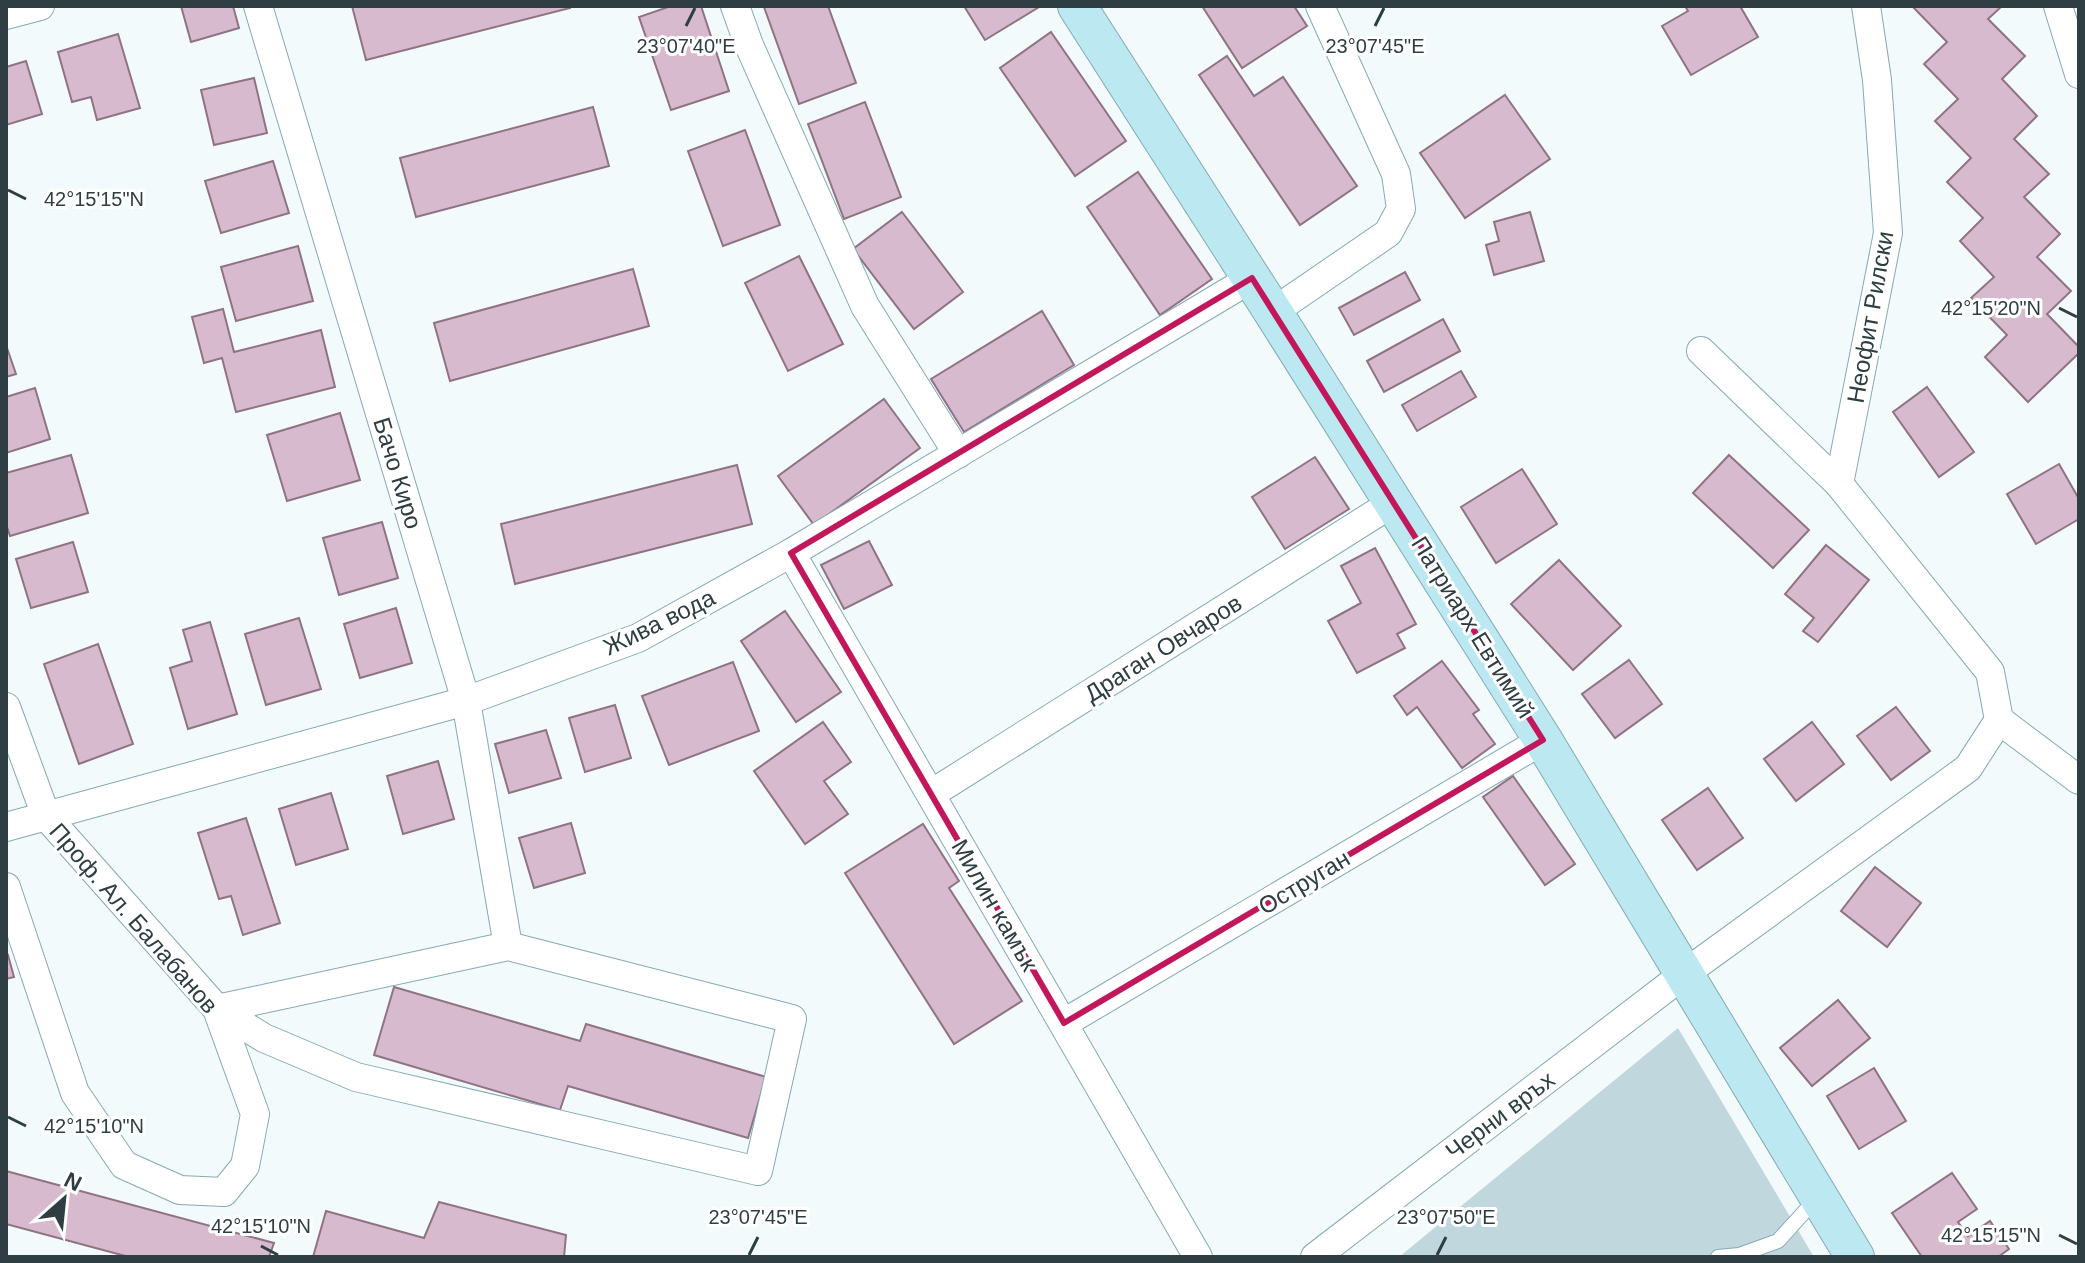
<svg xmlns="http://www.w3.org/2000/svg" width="2085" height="1263" font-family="Helvetica,sans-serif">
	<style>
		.green { fill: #c1d7de }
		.building { fill: #d8bace; stroke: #8f7385; stroke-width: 2 }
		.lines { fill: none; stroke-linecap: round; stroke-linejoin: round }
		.lane-casing { stroke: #84aab4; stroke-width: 16 }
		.street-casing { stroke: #84aab4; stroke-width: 30 }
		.secondary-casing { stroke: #84aab4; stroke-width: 40 }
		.lane { stroke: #fff; stroke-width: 14 }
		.street { stroke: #fff; stroke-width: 28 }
		.secondary { stroke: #bce8f2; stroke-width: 38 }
		.marked { fill: none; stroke: #c2185b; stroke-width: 6; stroke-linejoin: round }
		.ticks { fill: none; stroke: #2e3e42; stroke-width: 3 }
		.labels { text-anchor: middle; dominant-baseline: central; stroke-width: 6; stroke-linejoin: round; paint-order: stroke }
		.street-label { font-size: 24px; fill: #2e3e42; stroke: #fff }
		.ticks-label { font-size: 20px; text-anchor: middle; fill: #2e3e42; stroke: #fff; stroke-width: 6; stroke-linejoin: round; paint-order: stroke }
	</style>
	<rect width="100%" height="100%" fill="#f2fafc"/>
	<path class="green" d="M1678,1028L1814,1257H1399Z"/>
	<g class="building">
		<path d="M181,6H233L239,28L191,42Z"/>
		<path d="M352,6H570V8L366,60Z"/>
		<path d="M671,6H701L729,91L671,110L639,17Z"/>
		<path d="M768,6H828L856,83L799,104L764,7Z"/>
		<path d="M964,6H1038L1039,7L985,40Z"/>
		<path d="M1202,6H1294L1307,26L1242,68Z"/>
		<path d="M1685,6H1740L1758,37L1691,75L1662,26L1688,11Z"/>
		<path d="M1912,6H2002L1988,19L2025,56L2002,79L2037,116L2014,139L2049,174L2024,197L2060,234L2037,257L2071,291L2047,314L2079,347V353L2028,402L1985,357L2007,335L1971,298L1994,277L1960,241L1983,218L1947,182L1971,158L1935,121L1958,99L1924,64L1947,42Z"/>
		<path d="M1051,32L1126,141L1075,176L1000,68Z"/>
		<path d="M118,34L140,108L97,120L91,97L72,102L58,52Z"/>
		<path d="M1227,56L1254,96L1283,77L1357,186L1300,225L1199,75Z"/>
		<path d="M26,61L42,114L6,125V67Z"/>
		<path d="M254,78L267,133L214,145L201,90Z"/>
		<path d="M1505,95L1550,159L1465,218L1420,153Z"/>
		<path d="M865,102L901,197L844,219L808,124Z"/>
		<path d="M593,107L609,166L416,217L400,158Z"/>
		<path d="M745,130L780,225L723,246L688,151Z"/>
		<path d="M273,161L289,213L221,233L205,181Z"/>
		<path d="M1138,172L1212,279L1160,315L1087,207Z"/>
		<path d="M902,212L963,292L914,329L853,249Z"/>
		<path d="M1530,212L1544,261L1494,275L1486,245L1499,241L1494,222Z"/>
		<path d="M298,246L313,301L236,321L221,267Z"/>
		<path d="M799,256L843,344L788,371L745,283Z"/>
		<path d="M633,269L649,326L450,381L434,323Z"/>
		<path d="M1405,272L1420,300L1354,335L1339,308Z"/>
		<path d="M223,309L234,352L321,330L335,387L236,412L222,358L204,363L192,317Z"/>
		<path d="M1042,311L1074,365L964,432L931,379Z"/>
		<path d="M1443,319L1460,351L1384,392L1367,361Z"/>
		<path d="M6,345L16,374L6,377Z"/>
		<path d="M1461,371L1476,397L1417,431L1402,405Z"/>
		<path d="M1927,387L1974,452L1939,477L1893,412Z"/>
		<path d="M35,388L50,439L6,453V397Z"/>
		<path d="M884,399L920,448L814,525L778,476Z"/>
		<path d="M340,413L360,480L287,501L267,435Z"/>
		<path d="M71,455L88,513L10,536L6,524V473Z"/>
		<path d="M1729,455L1809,530L1773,568L1693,493Z"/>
		<path d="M1315,457L1349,509L1285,549L1252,497Z"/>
		<path d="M2059,464L2079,499V519L2036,544L2007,494Z"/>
		<path d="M737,465L752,524L515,584L501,524Z"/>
		<path d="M1522,469L1557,524L1496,563L1461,507Z"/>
		<path d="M382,522L398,578L339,595L323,538Z"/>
		<path d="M869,541L892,585L844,609L821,565Z"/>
		<path d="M73,542L88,592L31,608L16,559Z"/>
		<path d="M1826,545L1869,580L1818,642L1803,631L1814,618L1785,594Z"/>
		<path d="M1375,548L1416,624L1397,634L1405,648L1357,673L1328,621L1361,603L1341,566Z"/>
		<path d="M1559,560L1621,626L1573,670L1511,604Z"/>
		<path d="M396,608L412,663L360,678L344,624Z"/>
		<path d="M785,611L841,692L796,722L741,641Z"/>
		<path d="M299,618L321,689L266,705L245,634Z"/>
		<path d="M210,622L237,714L188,729L170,668L192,661L183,630Z"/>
		<path d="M98,644L133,744L79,764L44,664Z"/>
		<path d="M1629,660L1662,704L1615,738L1582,694Z"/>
		<path d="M1442,661L1479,710L1473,714L1495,744L1462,768L1417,707L1407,715L1394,696Z"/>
		<path d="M733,662L759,731L669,765L642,696Z"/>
		<path d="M615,705L631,758L585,772L569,718Z"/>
		<path d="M1896,707L1930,751L1891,780L1857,736Z"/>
		<path d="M823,722L851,762L824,781L848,814L805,844L754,771Z"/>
		<path d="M1812,722L1844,764L1796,801L1764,759Z"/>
		<path d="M546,730L561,778L509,793L495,744Z"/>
		<path d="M438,761L454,819L403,834L387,776Z"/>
		<path d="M1513,776L1575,864L1545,885L1483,797Z"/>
		<path d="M1708,788L1743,838L1697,870L1662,820Z"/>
		<path d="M331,793L348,849L296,865L279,809Z"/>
		<path d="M246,818L280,923L243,935L231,896L219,899L198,833Z"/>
		<path d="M571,823L585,873L534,888L519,838Z"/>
		<path d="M923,824L959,881L949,888L1022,1001L954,1044L845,873Z"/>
		<path d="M1875,867L1921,903L1887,947L1841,911Z"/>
		<path d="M8,955L14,977L6,979V956Z"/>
		<path d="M394,987L580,1041L586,1024L766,1077L748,1138L568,1086L560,1110L374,1055Z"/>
		<path d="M1838,1000L1870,1038L1812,1086L1780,1048Z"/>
		<path d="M1874,1068L1906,1121L1859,1149L1827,1096Z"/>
		<path d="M6,1171L274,1243L269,1257H129L6,1224Z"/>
		<path d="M1952,1173L1977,1209L1958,1222L1968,1236L1990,1221L2009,1249L1998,1257H1922L1892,1213Z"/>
		<path d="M439,1202L566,1235L564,1257H313L326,1211L424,1238Z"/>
	</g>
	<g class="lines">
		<g class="lane-casing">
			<path id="lane" d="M1718,1257L1739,1255L1778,1241L1816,1199"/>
		</g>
		<g class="street-casing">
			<g id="street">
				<path d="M258,6L466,701L508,946"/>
				<path d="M735,6L749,45L865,306L958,454"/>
				<path d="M2058,6L2079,74"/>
				<path d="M6,15L40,6"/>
				<path d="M1273,312L1388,233L1401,209L1396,174L1320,6"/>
				<path d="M1839,484L1888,233L1877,80L1866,6"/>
				<path d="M791,553L1198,1257"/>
				<path d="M6,707L46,816L217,1009L255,1114L245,1166L224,1192L180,1190L124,1165L75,1093L6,887"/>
				<path d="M1999,720L2079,780"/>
				<path d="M931,794L1394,502"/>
				<path d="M6,827L466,701L638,638L791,553L1252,278"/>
				<path d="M508,946L792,1019L758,1171L356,1077L264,1038L217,1009Z"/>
				<path d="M1064,1023L1543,740"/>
				<path d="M1315,1257L1684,974L1968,768L1999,720L1990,672L1839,484L1701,351"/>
			</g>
		</g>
		<g class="secondary-casing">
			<path id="secondary" d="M1077,6L1273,312L1543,740L1855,1257"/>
		</g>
		<use href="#lane" class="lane"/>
		<use href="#street" class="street"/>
		<use href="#secondary" class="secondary"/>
	</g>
	<path class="marked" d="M1252,278L1543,740L1064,1023L791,553Z"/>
	<path class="ticks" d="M686,26L695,8M1375,26L1384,8M8,190L26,199M2059,308L2077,317M8,1117L26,1126M2059,1235L2077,1244M261,1246L278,1255M749,1255L758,1237M1437,1255L1446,1237"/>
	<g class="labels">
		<g class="street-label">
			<text transform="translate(1870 317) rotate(-80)">Неофит Рилски</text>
			<text transform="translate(398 473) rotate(73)">Бачо Киро</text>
			<text transform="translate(659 622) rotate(-26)">Жива вода</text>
			<text transform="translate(1473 627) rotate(58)">Патриарх Евтимий</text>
			<text transform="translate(1163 648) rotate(-32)">Драган Овчаров</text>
			<text transform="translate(1304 882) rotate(-31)">Оструган</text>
			<text transform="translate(995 905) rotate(60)">Милин камък</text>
			<text transform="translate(134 918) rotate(49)">Проф. Ал. Балабанов</text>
			<text transform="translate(1500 1115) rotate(-37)">Черни връх</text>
		</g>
	</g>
	<g class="ticks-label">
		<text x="686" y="53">23°07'40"E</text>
		<text x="1375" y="53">23°07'45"E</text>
		<text x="94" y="206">42°15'15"N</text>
		<text x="1991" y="315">42°15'20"N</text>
		<text x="94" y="1133">42°15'10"N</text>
		<text x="758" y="1224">23°07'45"E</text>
		<text x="1446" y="1224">23°07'50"E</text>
		<text x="261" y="1233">42°15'10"N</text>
		<text x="1991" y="1242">42°15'15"N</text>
	</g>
	<rect width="2085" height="1263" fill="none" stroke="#2e3e42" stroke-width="16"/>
	<g transform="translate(64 1199) rotate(27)" stroke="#ffffff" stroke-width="6" paint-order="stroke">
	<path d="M0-6L14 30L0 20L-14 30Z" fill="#2e3e42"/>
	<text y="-12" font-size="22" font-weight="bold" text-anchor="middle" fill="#2e3e42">N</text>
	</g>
</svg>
